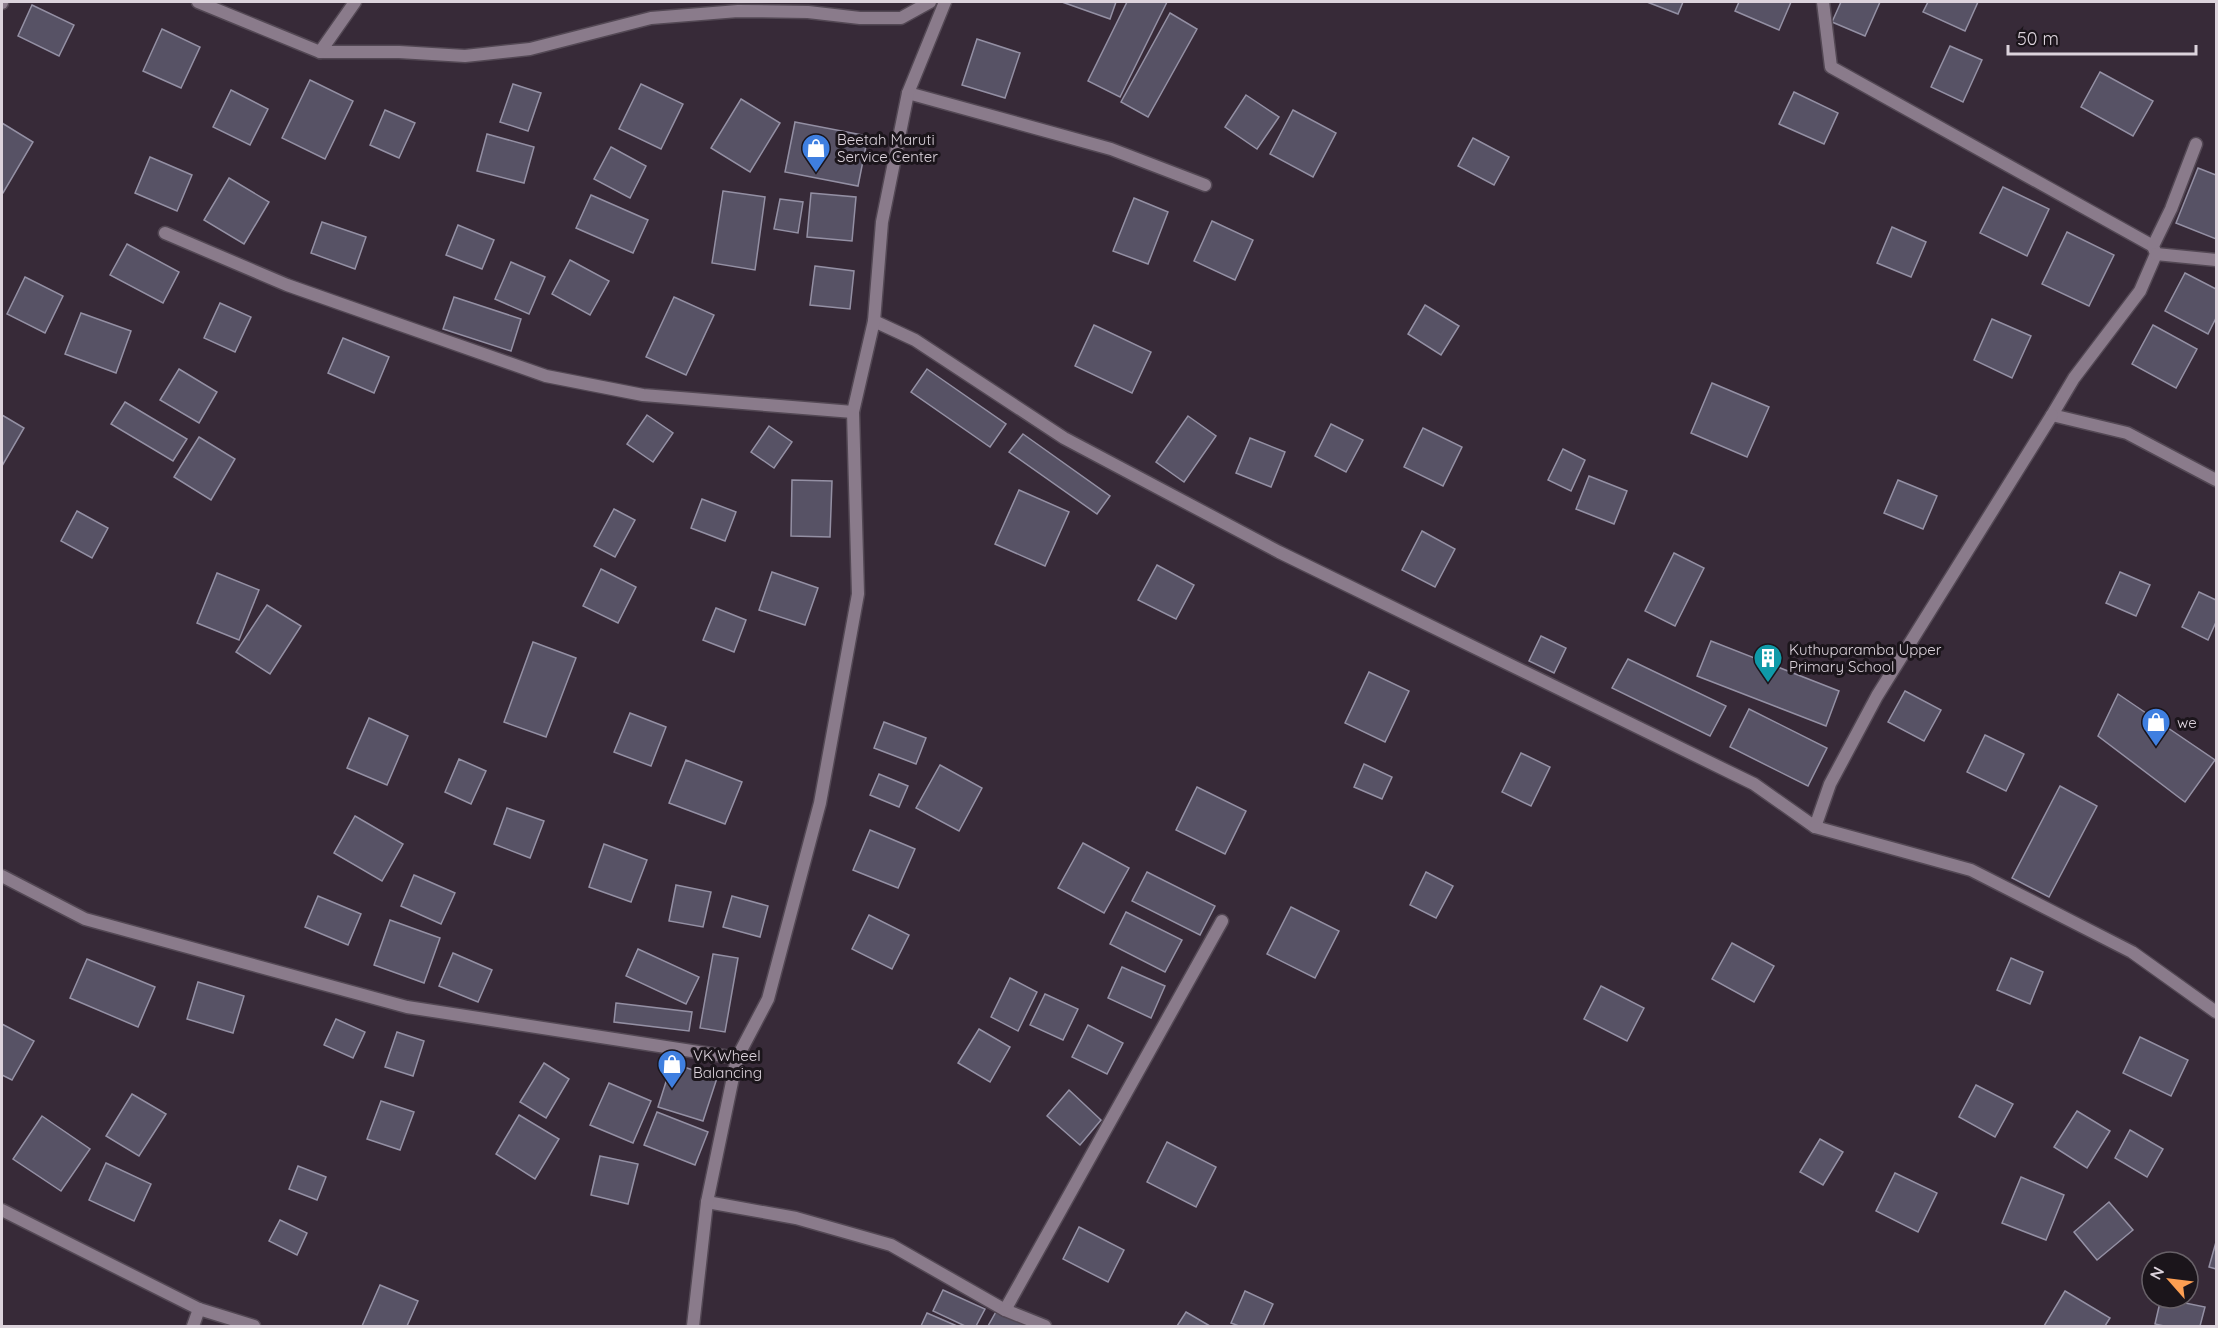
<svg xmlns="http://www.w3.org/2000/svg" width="2218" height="1328" font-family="Quicksand,sans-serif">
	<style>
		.building { fill: #575265; stroke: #9490a4; stroke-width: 1.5 }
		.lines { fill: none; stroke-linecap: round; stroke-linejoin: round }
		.street-casing { stroke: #534854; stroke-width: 15 }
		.street { stroke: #8a7b8b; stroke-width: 12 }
		.labels { text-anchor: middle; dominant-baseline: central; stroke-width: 6; stroke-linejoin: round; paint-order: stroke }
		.poi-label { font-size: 15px; fill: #dcd3dc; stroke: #1b151b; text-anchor: start }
	</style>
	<rect width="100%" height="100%" fill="#372a38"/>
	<g class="building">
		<path d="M1062,2H1116L1110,19Z"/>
		<path d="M1127,2H1167L1120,97L1088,81Z"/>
		<path d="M1647,2H1683L1678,14Z"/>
		<path d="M1739,2H1791L1779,30L1735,11Z"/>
		<path d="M1841,2H1880L1865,36L1832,22Z"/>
		<path d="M1928,2H1978L1965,31L1923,12Z"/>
		<path d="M32,5L74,25L59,56L18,36Z"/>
		<path d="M1170,13L1197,29L1148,117L1121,102Z"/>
		<path d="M162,29L200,47L181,88L143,71Z"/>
		<path d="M977,39L1020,53L1005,98L962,85Z"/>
		<path d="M1950,46L1982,60L1963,102L1931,87Z"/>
		<path d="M2100,72L2153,101L2133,136L2081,107Z"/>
		<path d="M310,80L353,101L325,159L282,138Z"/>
		<path d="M513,84L541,93L528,131L500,122Z"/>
		<path d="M641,84L683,104L661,149L619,129Z"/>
		<path d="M231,90L268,109L250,145L213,127Z"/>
		<path d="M1794,92L1838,113L1824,144L1779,124Z"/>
		<path d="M1246,95L1279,117L1257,149L1225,127Z"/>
		<path d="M741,99L780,123L750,172L711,148Z"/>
		<path d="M385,110L415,123L399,158L370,145Z"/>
		<path d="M1293,110L1336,133L1313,177L1270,154Z"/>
		<path d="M795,122L868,136L858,186L785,172Z"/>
		<path d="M2,123L33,142L3,193H2Z"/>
		<path d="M487,134L534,147L524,183L477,171Z"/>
		<path d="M1473,138L1509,157L1494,185L1458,166Z"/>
		<path d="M611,147L646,166L630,198L594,179Z"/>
		<path d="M150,157L192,175L177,211L135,193Z"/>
		<path d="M2198,168L2216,175V239L2176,223Z"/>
		<path d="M229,178L269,202L244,244L204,220Z"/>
		<path d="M2003,187L2049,209L2027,256L1980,233Z"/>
		<path d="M723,191L765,197L755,270L712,263Z"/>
		<path d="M811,193L856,197L852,241L807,237Z"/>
		<path d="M591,195L648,220L633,253L576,228Z"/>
		<path d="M1134,198L1168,212L1148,264L1113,251Z"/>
		<path d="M780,199L803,202L798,233L774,229Z"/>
		<path d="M1212,221L1253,240L1235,280L1194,261Z"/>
		<path d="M322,222L366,237L355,269L311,253Z"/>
		<path d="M458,225L494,240L482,269L446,255Z"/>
		<path d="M1892,227L1926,242L1911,277L1877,263Z"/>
		<path d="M2067,232L2114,255L2089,306L2042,284Z"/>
		<path d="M127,244L179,272L163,303L110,275Z"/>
		<path d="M570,260L609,281L590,315L552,294Z"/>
		<path d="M511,262L545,277L529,314L495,299Z"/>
		<path d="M815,266L854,271L850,309L810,305Z"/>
		<path d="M2185,273L2216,289V318L2208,334L2165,311Z"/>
		<path d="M25,277L63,296L45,333L7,314Z"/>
		<path d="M454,297L521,319L511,351L443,329Z"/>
		<path d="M674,297L714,315L686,375L646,357Z"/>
		<path d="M220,303L251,317L235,352L204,338Z"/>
		<path d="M1425,305L1459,326L1441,355L1408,334Z"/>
		<path d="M81,313L131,331L116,373L65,354Z"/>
		<path d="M1992,319L2031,336L2012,378L1974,360Z"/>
		<path d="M1094,325L1151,352L1132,393L1075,366Z"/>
		<path d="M2153,325L2197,349L2176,388L2132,364Z"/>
		<path d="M343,338L389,357L374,393L328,373Z"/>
		<path d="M179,369L217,392L199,423L160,400Z"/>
		<path d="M927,369L1006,424L990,447L911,392Z"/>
		<path d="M1712,383L1769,407L1747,457L1691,433Z"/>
		<path d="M125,402L187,439L173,461L111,424Z"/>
		<path d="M2,415L24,428L2,466Z"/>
		<path d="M647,415L673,433L653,462L627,444Z"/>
		<path d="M1188,416L1216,436L1184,482L1156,462Z"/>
		<path d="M1331,424L1363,440L1346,472L1315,456Z"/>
		<path d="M769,426L792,442L774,468L751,452Z"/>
		<path d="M1423,428L1462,447L1443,486L1404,467Z"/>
		<path d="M1023,434L1110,496L1097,514L1009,452Z"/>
		<path d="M199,437L235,459L211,500L174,477Z"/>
		<path d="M1250,438L1285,452L1271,487L1236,473Z"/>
		<path d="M1563,449L1585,460L1571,491L1548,480Z"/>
		<path d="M1589,476L1627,491L1614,524L1576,509Z"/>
		<path d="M792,480L832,481L830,537L791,536Z"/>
		<path d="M1898,480L1937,496L1923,529L1884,513Z"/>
		<path d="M1019,490L1069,512L1045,566L995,544Z"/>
		<path d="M702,499L736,512L725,541L691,528Z"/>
		<path d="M614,509L635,520L615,557L594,546Z"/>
		<path d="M77,511L108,528L92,558L61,541Z"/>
		<path d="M1422,531L1455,549L1435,587L1402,570Z"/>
		<path d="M1674,553L1704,568L1675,626L1645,611Z"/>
		<path d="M1157,565L1194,585L1176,619L1138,600Z"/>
		<path d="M601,569L636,587L618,623L583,606Z"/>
		<path d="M772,572L818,588L805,625L759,610Z"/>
		<path d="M2120,572L2150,585L2136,616L2106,603Z"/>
		<path d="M217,573L259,590L239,640L197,623Z"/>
		<path d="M2199,592L2216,600V622L2208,640L2182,627Z"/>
		<path d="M267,605L301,626L270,674L236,652Z"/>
		<path d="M716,608L746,620L734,652L703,640Z"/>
		<path d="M1541,636L1566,648L1554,673L1529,661Z"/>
		<path d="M1711,641L1839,691L1826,726L1697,676Z"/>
		<path d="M533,642L576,658L546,737L504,722Z"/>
		<path d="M1628,659L1726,706L1710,736L1612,688Z"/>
		<path d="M1369,672L1409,691L1385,742L1345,723Z"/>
		<path d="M1905,691L1941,710L1924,741L1888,722Z"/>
		<path d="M2118,694L2215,760L2185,802L2098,736Z"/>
		<path d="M1749,709L1827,748L1808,786L1730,747Z"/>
		<path d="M630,713L666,727L651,766L614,752Z"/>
		<path d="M369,718L408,736L387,785L347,768Z"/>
		<path d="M884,722L926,738L916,764L874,748Z"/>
		<path d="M1985,735L2024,754L2006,791L1967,772Z"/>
		<path d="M1521,753L1550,767L1531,806L1502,792Z"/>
		<path d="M459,759L486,771L471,804L445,792Z"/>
		<path d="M686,760L742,782L725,824L669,803Z"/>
		<path d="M1364,764L1392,777L1382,799L1354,787Z"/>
		<path d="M940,765L982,788L959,831L916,808Z"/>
		<path d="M879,774L908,786L899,807L870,795Z"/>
		<path d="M2060,786L2097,806L2049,897L2012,878Z"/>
		<path d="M1197,787L1246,811L1225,854L1176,830Z"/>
		<path d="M507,808L544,821L530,858L494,844Z"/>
		<path d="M355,816L403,844L382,881L334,853Z"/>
		<path d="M870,830L915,849L898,888L853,870Z"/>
		<path d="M1083,843L1129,868L1104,913L1058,888Z"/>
		<path d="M604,844L647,860L631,902L589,887Z"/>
		<path d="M1147,872L1215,906L1200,935L1132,901Z"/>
		<path d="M1426,872L1453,886L1436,918L1410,905Z"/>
		<path d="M414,875L455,893L441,924L401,906Z"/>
		<path d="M676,885L711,892L703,927L669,921Z"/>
		<path d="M318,896L361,914L348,945L305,927Z"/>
		<path d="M732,896L768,906L760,937L723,927Z"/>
		<path d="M1291,907L1339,931L1315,978L1267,954Z"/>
		<path d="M1126,912L1182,940L1165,972L1110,944Z"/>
		<path d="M869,915L909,935L892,969L852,949Z"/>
		<path d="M390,920L440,938L424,983L374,965Z"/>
		<path d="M1732,943L1774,966L1754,1002L1712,979Z"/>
		<path d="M638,949L699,977L686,1004L626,976Z"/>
		<path d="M453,953L492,970L478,1002L439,986Z"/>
		<path d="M713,954L738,958L725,1032L700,1028Z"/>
		<path d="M2011,958L2043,972L2030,1004L1997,990Z"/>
		<path d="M87,959L155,987L138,1027L70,998Z"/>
		<path d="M1122,967L1165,986L1151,1018L1108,998Z"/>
		<path d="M1010,978L1037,992L1018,1031L991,1017Z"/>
		<path d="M198,982L244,996L233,1033L187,1019Z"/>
		<path d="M1601,986L1644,1008L1627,1041L1584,1019Z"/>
		<path d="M1045,994L1078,1009L1063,1040L1030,1025Z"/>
		<path d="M616,1003L692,1012L689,1031L614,1022Z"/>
		<path d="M336,1019L365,1032L353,1058L324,1045Z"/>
		<path d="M2,1024L34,1041L12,1080L2,1075Z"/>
		<path d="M1088,1025L1123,1043L1107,1074L1072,1057Z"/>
		<path d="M979,1029L1010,1047L990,1082L958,1063Z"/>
		<path d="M397,1032L424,1041L413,1076L385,1067Z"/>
		<path d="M2140,1037L2188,1060L2171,1096L2123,1073Z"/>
		<path d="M544,1063L569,1079L546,1118L520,1102Z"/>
		<path d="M672,1063L717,1078L703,1121L658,1107Z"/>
		<path d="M609,1083L651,1101L633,1143L590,1125Z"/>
		<path d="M1976,1085L2013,1104L1995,1137L1959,1117Z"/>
		<path d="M1069,1090L1101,1120L1080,1145L1047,1116Z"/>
		<path d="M132,1094L166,1114L139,1156L106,1136Z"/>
		<path d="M381,1101L414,1112L400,1150L367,1139Z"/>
		<path d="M2077,1111L2110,1131L2087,1168L2054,1147Z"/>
		<path d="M657,1112L708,1132L695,1165L644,1145Z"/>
		<path d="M519,1115L559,1139L535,1179L496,1154Z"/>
		<path d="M42,1116L90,1149L61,1191L13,1159Z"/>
		<path d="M2130,1130L2163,1149L2147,1177L2115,1158Z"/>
		<path d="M1820,1139L1843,1152L1823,1185L1800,1172Z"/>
		<path d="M1167,1142L1216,1167L1196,1207L1147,1182Z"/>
		<path d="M600,1156L638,1164L628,1204L591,1195Z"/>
		<path d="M106,1163L151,1184L134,1221L89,1200Z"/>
		<path d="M298,1166L326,1177L317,1200L289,1189Z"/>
		<path d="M1895,1173L1937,1193L1918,1232L1876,1211Z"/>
		<path d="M2021,1177L2064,1195L2046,1240L2002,1223Z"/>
		<path d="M2109,1202L2133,1230L2097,1260L2074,1232Z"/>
		<path d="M280,1220L307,1233L297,1255L269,1241Z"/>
		<path d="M1079,1227L1124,1250L1108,1282L1063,1259Z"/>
		<path d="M2216,1242V1269L2209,1267Z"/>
		<path d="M380,1285L418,1301L407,1326H362Z"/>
		<path d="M943,1290L985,1309L976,1326H965L933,1311Z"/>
		<path d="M1245,1291L1273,1304L1263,1326H1239L1231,1323Z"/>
		<path d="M2065,1291L2110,1318L2105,1326H2044Z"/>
		<path d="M2161,1298L2205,1307L2200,1326H2164L2155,1324Z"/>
		<path d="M997,1310L1027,1326H988Z"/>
		<path d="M1186,1312L1210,1326H1177Z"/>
		<path d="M927,1313L957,1326H921Z"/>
	</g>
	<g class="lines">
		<g class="street-casing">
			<g id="street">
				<path d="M198,2L320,52H399L465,56L530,49L651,18L738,11L808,12L860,18H901L930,2"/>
				<path d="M1823,2L1831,67L2153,246"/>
				<path d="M2,3V2"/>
				<path d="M320,52L355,2"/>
				<path d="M908,93L1111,149L1205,185"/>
				<path d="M2196,144L2171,209L2153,246L2156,254L2140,291L2074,378L2052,415L2127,433L2216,480"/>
				<path d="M165,233L287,285L546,376L643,395L853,412"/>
				<path d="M2156,254L2216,260"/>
				<path d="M874,321L915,340L1064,438L1279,552L1754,784L1815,827L1971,870L2132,952L2216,1012"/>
				<path d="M1815,827L1830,784L1877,696L2052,415"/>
				<path d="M2,876L85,919L407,1007L737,1058"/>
				<path d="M707,1202L796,1218L891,1245L1005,1310L1045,1326"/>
				<path d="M2,1210L199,1309L254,1326"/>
				<path d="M1005,1310L1222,921"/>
				<path d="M193,1326L199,1309"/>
				<path d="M693,1326L707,1202L737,1058L768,999L820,803L858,594L853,412L874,321L882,222L908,93L945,2"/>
			</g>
		</g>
		<use href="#street" class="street"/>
	</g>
	<defs>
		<g id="shop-pin" transform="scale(1.5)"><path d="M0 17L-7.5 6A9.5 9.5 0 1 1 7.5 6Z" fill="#3f7fe0" stroke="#1b151b"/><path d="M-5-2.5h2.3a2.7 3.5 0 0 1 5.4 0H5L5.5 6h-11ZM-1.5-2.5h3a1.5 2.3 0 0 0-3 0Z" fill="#fff"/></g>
		<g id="building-pin" transform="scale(1.5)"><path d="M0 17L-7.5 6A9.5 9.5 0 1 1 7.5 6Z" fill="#0f9aa8" stroke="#1b151b"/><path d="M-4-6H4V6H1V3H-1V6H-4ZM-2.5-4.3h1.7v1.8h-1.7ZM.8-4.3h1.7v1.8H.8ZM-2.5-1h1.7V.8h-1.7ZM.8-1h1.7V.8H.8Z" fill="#fff"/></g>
	</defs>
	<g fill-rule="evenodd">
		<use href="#shop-pin" x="816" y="148"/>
		<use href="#building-pin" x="1768" y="658"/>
		<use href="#shop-pin" x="2156" y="722"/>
		<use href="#shop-pin" x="672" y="1064"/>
	</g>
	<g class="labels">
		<g class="poi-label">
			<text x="837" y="139">Beetah Maruti<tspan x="837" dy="17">Service Center</tspan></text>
			<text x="1789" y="649">Kuthuparamba Upper<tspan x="1789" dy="17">Primary School</tspan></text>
			<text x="2177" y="722">we</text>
			<text x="693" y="1055">VK Wheel<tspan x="693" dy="17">Balancing</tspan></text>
		</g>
	</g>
	<rect width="2218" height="1328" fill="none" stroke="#dcd3dc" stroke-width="6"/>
	<g transform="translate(2170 1280) rotate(298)"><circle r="28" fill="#1b151b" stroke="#686168" stroke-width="1.5"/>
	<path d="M0-4.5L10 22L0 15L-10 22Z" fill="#fc9e52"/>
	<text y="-9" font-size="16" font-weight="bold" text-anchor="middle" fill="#dcd3dc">N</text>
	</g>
	<path d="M2008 45v9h188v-9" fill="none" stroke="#dcd3dc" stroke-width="3"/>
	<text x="2017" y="45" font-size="18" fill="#dcd3dc" stroke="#1b151b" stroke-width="4.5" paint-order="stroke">50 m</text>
</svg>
